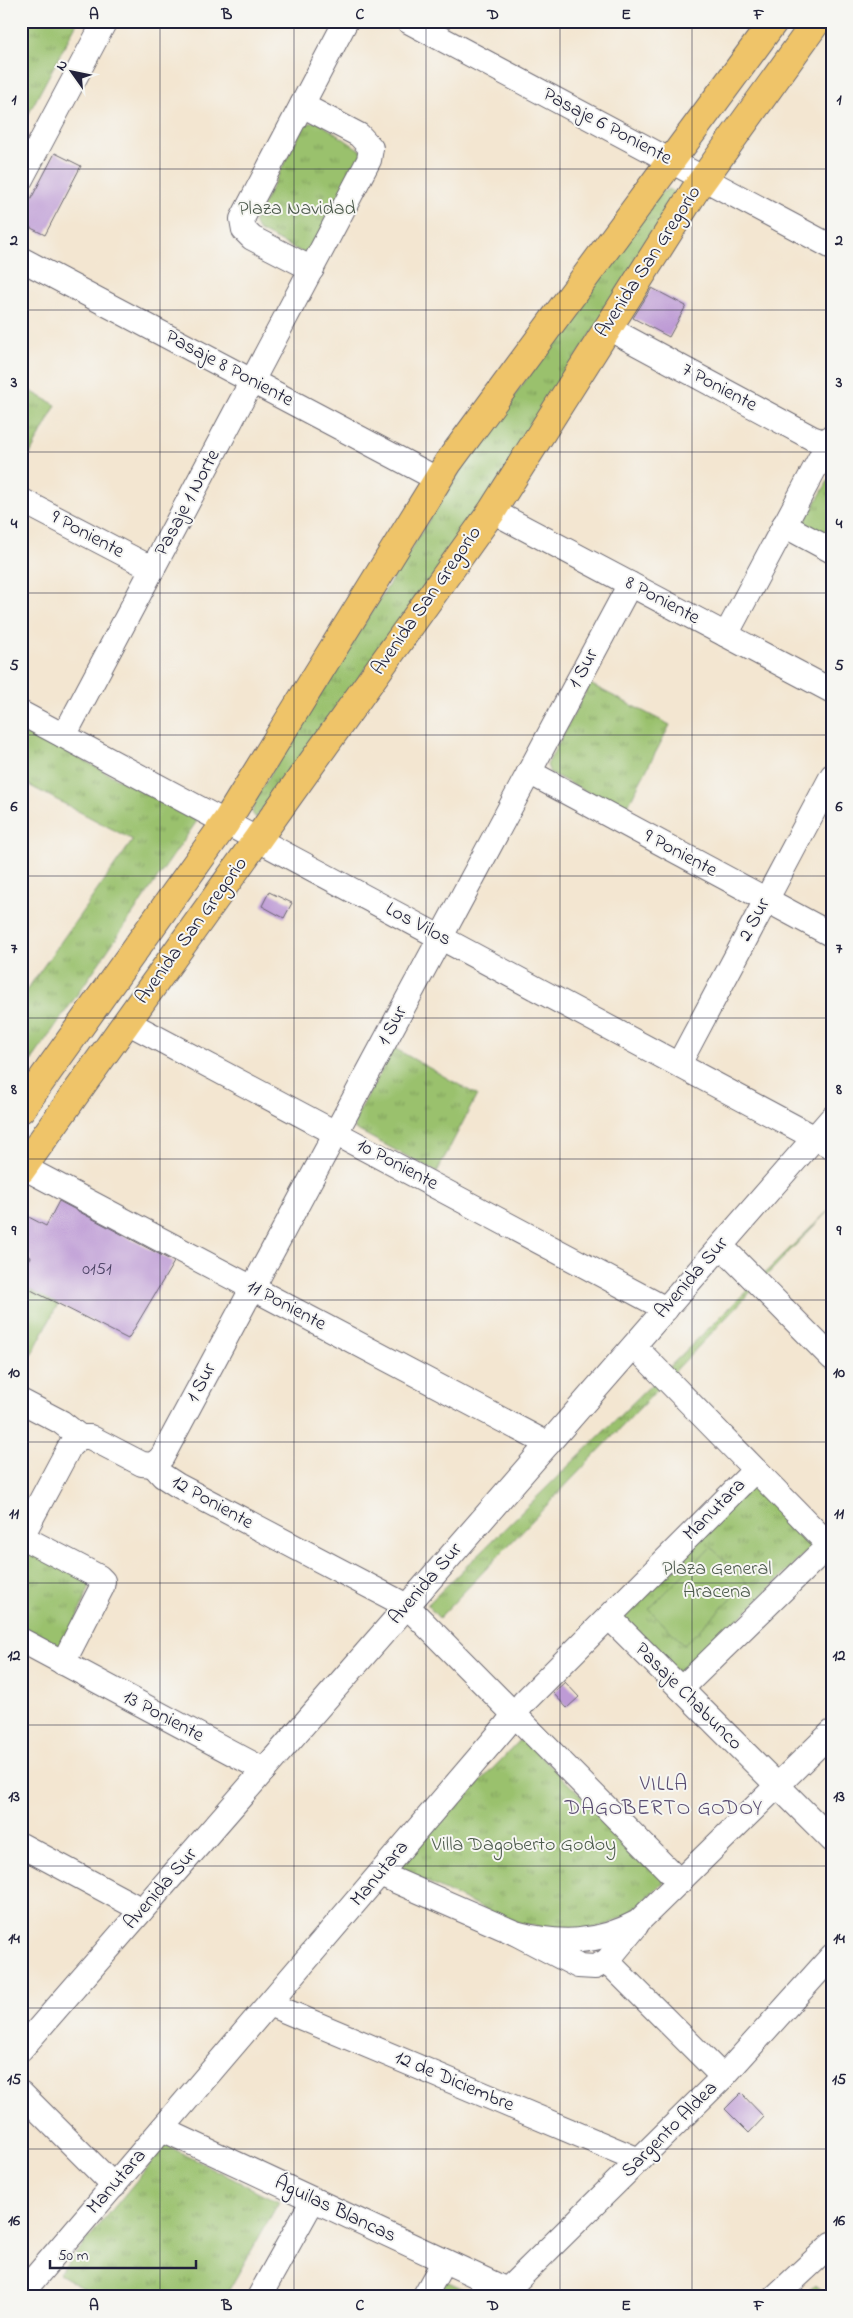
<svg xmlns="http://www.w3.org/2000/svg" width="853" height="2318" font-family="'Indie Flower',sans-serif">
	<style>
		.grass { fill: url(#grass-tufts); stroke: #5e7254 }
		.pitch { fill: #9ac16d; stroke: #5e7254 }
		.building { fill: #be9bd5 }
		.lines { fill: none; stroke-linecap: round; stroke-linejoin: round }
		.minor-casing { stroke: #6b6770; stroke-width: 26 }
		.major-casing { stroke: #6b6770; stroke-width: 30 }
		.minor { stroke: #fff; stroke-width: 24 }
		.major { stroke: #efc469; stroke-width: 28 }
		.grid { fill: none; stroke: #22223b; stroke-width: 1; stroke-opacity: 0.55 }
		.labels { text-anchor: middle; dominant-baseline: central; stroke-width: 4; stroke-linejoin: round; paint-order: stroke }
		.number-label { font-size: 18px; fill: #494062 }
		.street-label { font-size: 20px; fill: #22223b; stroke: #f6f6f2 }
		.park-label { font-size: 20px; fill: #4c5a4c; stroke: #f6f6f2 }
		.neighbourhood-label { font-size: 21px; letter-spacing: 1px; fill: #594c71; stroke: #f6f6f2 }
		.neatline { fill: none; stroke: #22223b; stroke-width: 2 }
		.grid-label { font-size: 16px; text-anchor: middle; font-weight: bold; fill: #22223b }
	</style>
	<defs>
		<pattern id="grass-tufts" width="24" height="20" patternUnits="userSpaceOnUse" patternTransform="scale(1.25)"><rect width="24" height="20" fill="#9ac16d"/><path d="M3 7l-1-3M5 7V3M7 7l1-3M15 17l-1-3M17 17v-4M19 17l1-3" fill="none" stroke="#7d9c5b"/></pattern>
	</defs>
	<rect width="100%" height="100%" fill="#f6f6f2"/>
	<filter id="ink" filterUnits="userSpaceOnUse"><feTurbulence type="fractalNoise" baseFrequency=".02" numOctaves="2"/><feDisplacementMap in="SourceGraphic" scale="10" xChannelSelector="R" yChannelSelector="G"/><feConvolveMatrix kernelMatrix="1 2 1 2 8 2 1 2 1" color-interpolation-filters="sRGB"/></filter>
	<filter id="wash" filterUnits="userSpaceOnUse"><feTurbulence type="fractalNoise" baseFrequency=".0096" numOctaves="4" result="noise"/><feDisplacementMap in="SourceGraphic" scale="20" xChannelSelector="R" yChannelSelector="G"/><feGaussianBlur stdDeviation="1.12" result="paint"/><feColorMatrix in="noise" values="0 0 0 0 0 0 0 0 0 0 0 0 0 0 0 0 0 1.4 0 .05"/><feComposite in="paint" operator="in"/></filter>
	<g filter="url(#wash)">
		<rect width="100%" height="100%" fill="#f3e6d1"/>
		<g class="grass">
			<path d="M21,21H78L21,128Z"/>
			<path d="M317,121L363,152L309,256L258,230L254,222L304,125Z"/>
			<path d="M669,189L678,194L481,511L256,818L252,813L257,796L454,480L660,193Z"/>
			<path d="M21,386L56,405L21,471Z"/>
			<path d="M832,474V562L793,542Z"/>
			<path d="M590,684L670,725L625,811L550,773L547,765Z"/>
			<path d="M21,727L197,821L21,1076V998L133,840L21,781Z"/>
			<path d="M394,1048L477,1095L437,1172L355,1129L354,1121Z"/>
			<path d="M832,1207L439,1618L427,1605Z"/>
			<path d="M753,1485L814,1544L680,1678L619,1617Z"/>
			<path d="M27,1551L93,1578L65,1648L54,1652L21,1634V1562Z"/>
			<path d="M522,1738L666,1880L631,1913L610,1924L573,1933L520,1923L490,1912L398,1868Z"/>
			<path d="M166,2145L279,2202L225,2297H98L59,2274Z"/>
			<path d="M442,2279L481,2297H432Z"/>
			<path d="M815,2284L828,2297H802Z"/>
		</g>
		<g class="pitch">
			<path d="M21,1285L58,1304L21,1375Z"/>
			<path d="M711,1547L747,1583L684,1645L649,1609Z"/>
		</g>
		<g id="blocks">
			<g class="building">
				<path d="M55,153L81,166L45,235L21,223V218Z"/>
				<path d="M652,288L686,306L669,337L633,318Z"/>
				<path d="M269,892L292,903L284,918L262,906Z"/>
				<path d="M59,1201L174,1262L128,1339L21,1285V1277L31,1257L21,1252V1213L46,1226Z"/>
				<path d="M565,1682L579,1697L567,1708L553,1693Z"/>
				<path d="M741,2093L764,2117L749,2133L725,2109Z"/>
			</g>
		</g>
	</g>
	<g filter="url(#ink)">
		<use href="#blocks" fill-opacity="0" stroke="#6b6770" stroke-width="1"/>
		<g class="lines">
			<g class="minor-casing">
				<g id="minor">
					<path d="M408,21L832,247"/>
					<path d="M21,179L105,21"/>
					<path d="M21,259L437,479"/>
					<path d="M312,269L252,238L244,230L242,219L346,21"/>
					<path d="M608,328L812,438L832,445"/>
					<path d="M21,500L153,569"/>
					<path d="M492,511L832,691"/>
					<path d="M784,525L832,551"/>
					<path d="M726,635L832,436"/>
					<path d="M21,713L832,1147"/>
					<path d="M64,736L369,160L371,148L359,135L302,105"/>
					<path d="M529,772L832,935"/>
					<path d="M127,1022L666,1309"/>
					<path d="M679,1064L832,776"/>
					<path d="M23,1167L548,1444"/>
					<path d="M721,1246L832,1358"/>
					<path d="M634,1346L829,1545"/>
					<path d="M21,1401L61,1422L80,1437H90L142,1464L153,1465"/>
					<path d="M153,1465L162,1457L630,584"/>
					<path d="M153,1465L163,1476L177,1485L407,1606L680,1882"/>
					<path d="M22,1537L99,1577L103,1581L102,1587L63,1663"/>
					<path d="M21,1538L70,1446L80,1437"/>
					<path d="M609,1617L832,1840"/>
					<path d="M21,1640L264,1770"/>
					<path d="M681,1689L832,1542"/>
					<path d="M21,1845L142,1910"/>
					<path d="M380,1874L515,1933L578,1966L595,1967L607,1961L636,1926"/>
					<path d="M515,1933C559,1945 598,1944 638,1922L832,1732"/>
					<path d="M607,1961L723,2077"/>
					<path d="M269,2004L639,2160"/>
					<path d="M21,2049L832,1118"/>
					<path d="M21,2093L114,2186"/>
					<path d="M162,2129L507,2290"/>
					<path d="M21,2294L504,1728L524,1702L755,1470"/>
					<path d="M259,2297L313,2200"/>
					<path d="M424,2297L444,2261"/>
					<path d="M500,2297L723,2077L832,1956"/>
					<path d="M775,2297L832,2244"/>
				</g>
			</g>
			<g class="major-casing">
				<g id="major">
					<path d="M21,1109L226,822L448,463L774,21"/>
					<path d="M21,1170L492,511L694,192L817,21"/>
				</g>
			</g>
			<use href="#minor" class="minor"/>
			<use href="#major" class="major"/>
		</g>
	</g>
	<path class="grid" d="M160,21V2297M294,21V2297M426,21V2297M560,21V2297M692,21V2297M21,169H832M21,310H832M21,452H832M21,593H832M21,735H832M21,876H832M21,1018H832M21,1159H832M21,1300H832M21,1442H832M21,1583H832M21,1725H832M21,1866H832M21,2008H832M21,2149H832"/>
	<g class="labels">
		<g class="number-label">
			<text x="97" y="1270">0151</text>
		</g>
		<g class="street-label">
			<text transform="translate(607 127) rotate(28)">Pasaje 6 Poniente</text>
			<text transform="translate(649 262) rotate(-57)">Avenida San Gregorio</text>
			<text transform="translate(229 369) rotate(28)">Pasaje 8 Poniente</text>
			<text transform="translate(719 388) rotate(28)">7 Poniente</text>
			<text transform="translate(188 503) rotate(-62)">Pasaje 1 Norte</text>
			<text transform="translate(87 535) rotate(28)">9 Poniente</text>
			<text transform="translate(427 601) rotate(-55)">Avenida San Gregorio</text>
			<text transform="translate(662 601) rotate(28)">8 Poniente</text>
			<text transform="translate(584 669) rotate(-62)">1 Sur</text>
			<text transform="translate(680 854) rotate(28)">9 Poniente</text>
			<text transform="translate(755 920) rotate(-62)">2 Sur</text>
			<text transform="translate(418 925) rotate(28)">Los Vilos</text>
			<text transform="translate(192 931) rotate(-54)">Avenida San Gregorio</text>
			<text transform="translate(393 1026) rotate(-62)">1 Sur</text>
			<text transform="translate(397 1165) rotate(28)">10 Poniente</text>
			<text transform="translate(692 1278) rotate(-49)">Avenida Sur</text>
			<text transform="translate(286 1306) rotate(28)">11 Poniente</text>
			<text transform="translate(202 1383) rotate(-62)">1 Sur</text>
			<text transform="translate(212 1503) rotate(29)">12 Poniente</text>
			<text transform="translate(715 1510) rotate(-45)">Manutara</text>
			<text transform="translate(426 1584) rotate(-49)">Avenida Sur</text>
			<text transform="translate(688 1697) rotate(45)">Pasaje Chabunco</text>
			<text transform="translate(163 1717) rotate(28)">13 Poniente</text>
			<text transform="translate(380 1874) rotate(-50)">Manutara</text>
			<text transform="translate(161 1889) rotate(-49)">Avenida Sur</text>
			<text transform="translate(454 2082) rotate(23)">12 de Diciembre</text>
			<text transform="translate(670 2130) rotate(-45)">Sargento Aldea</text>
			<text transform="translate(117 2182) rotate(-49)">Manutara</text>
			<text transform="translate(335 2210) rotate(25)">Águilas Blancas</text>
		</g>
		<g class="park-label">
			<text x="297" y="209">Plaza Navidad</text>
			<text x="717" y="1569">Plaza General<tspan x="717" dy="23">Aracena</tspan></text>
			<text x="524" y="1845">Villa Dagoberto Godoy</text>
		</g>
		<g class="neighbourhood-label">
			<text x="664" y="1785">VILLA<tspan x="664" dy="24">DAGOBERTO GODOY</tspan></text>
		</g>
	</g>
	<rect width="853" height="2318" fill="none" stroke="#f6f6f2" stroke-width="55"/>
	<g transform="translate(72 72) rotate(303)" stroke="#f6f6f2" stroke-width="4" paint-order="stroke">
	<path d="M0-4L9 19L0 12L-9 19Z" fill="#22223b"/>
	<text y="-8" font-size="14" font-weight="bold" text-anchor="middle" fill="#22223b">N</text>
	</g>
	<path d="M50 2260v8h146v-8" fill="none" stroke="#22223b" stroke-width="2.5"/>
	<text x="58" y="2260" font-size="15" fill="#22223b" stroke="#f6f6f2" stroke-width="4" paint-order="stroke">50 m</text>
	<rect x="28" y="28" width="798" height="2262" class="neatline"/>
	<g class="grid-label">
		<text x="94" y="19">A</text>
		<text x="227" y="19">B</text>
		<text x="360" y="19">C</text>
		<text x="493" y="19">D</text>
		<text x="626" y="19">E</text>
		<text x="759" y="19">F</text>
		<text x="14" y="104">1</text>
		<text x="839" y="104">1</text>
		<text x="14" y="245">2</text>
		<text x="839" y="245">2</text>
		<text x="14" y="387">3</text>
		<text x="839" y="387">3</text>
		<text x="14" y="528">4</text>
		<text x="839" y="528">4</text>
		<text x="14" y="670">5</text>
		<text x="839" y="670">5</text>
		<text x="14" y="811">6</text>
		<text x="839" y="811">6</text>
		<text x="14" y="953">7</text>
		<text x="839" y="953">7</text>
		<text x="14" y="1094">8</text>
		<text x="839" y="1094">8</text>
		<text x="14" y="1235">9</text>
		<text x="839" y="1235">9</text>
		<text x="14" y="1377">10</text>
		<text x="839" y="1377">10</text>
		<text x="14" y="1518">11</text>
		<text x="839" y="1518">11</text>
		<text x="14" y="1660">12</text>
		<text x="839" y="1660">12</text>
		<text x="14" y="1801">13</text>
		<text x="839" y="1801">13</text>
		<text x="14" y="1943">14</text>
		<text x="839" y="1943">14</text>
		<text x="14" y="2084">15</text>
		<text x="839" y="2084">15</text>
		<text x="14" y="2225">16</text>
		<text x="839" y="2225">16</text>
		<text x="94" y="2310">A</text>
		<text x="227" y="2310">B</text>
		<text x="360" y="2310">C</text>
		<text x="493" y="2310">D</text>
		<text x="626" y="2310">E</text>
		<text x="759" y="2310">F</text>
	</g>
</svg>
